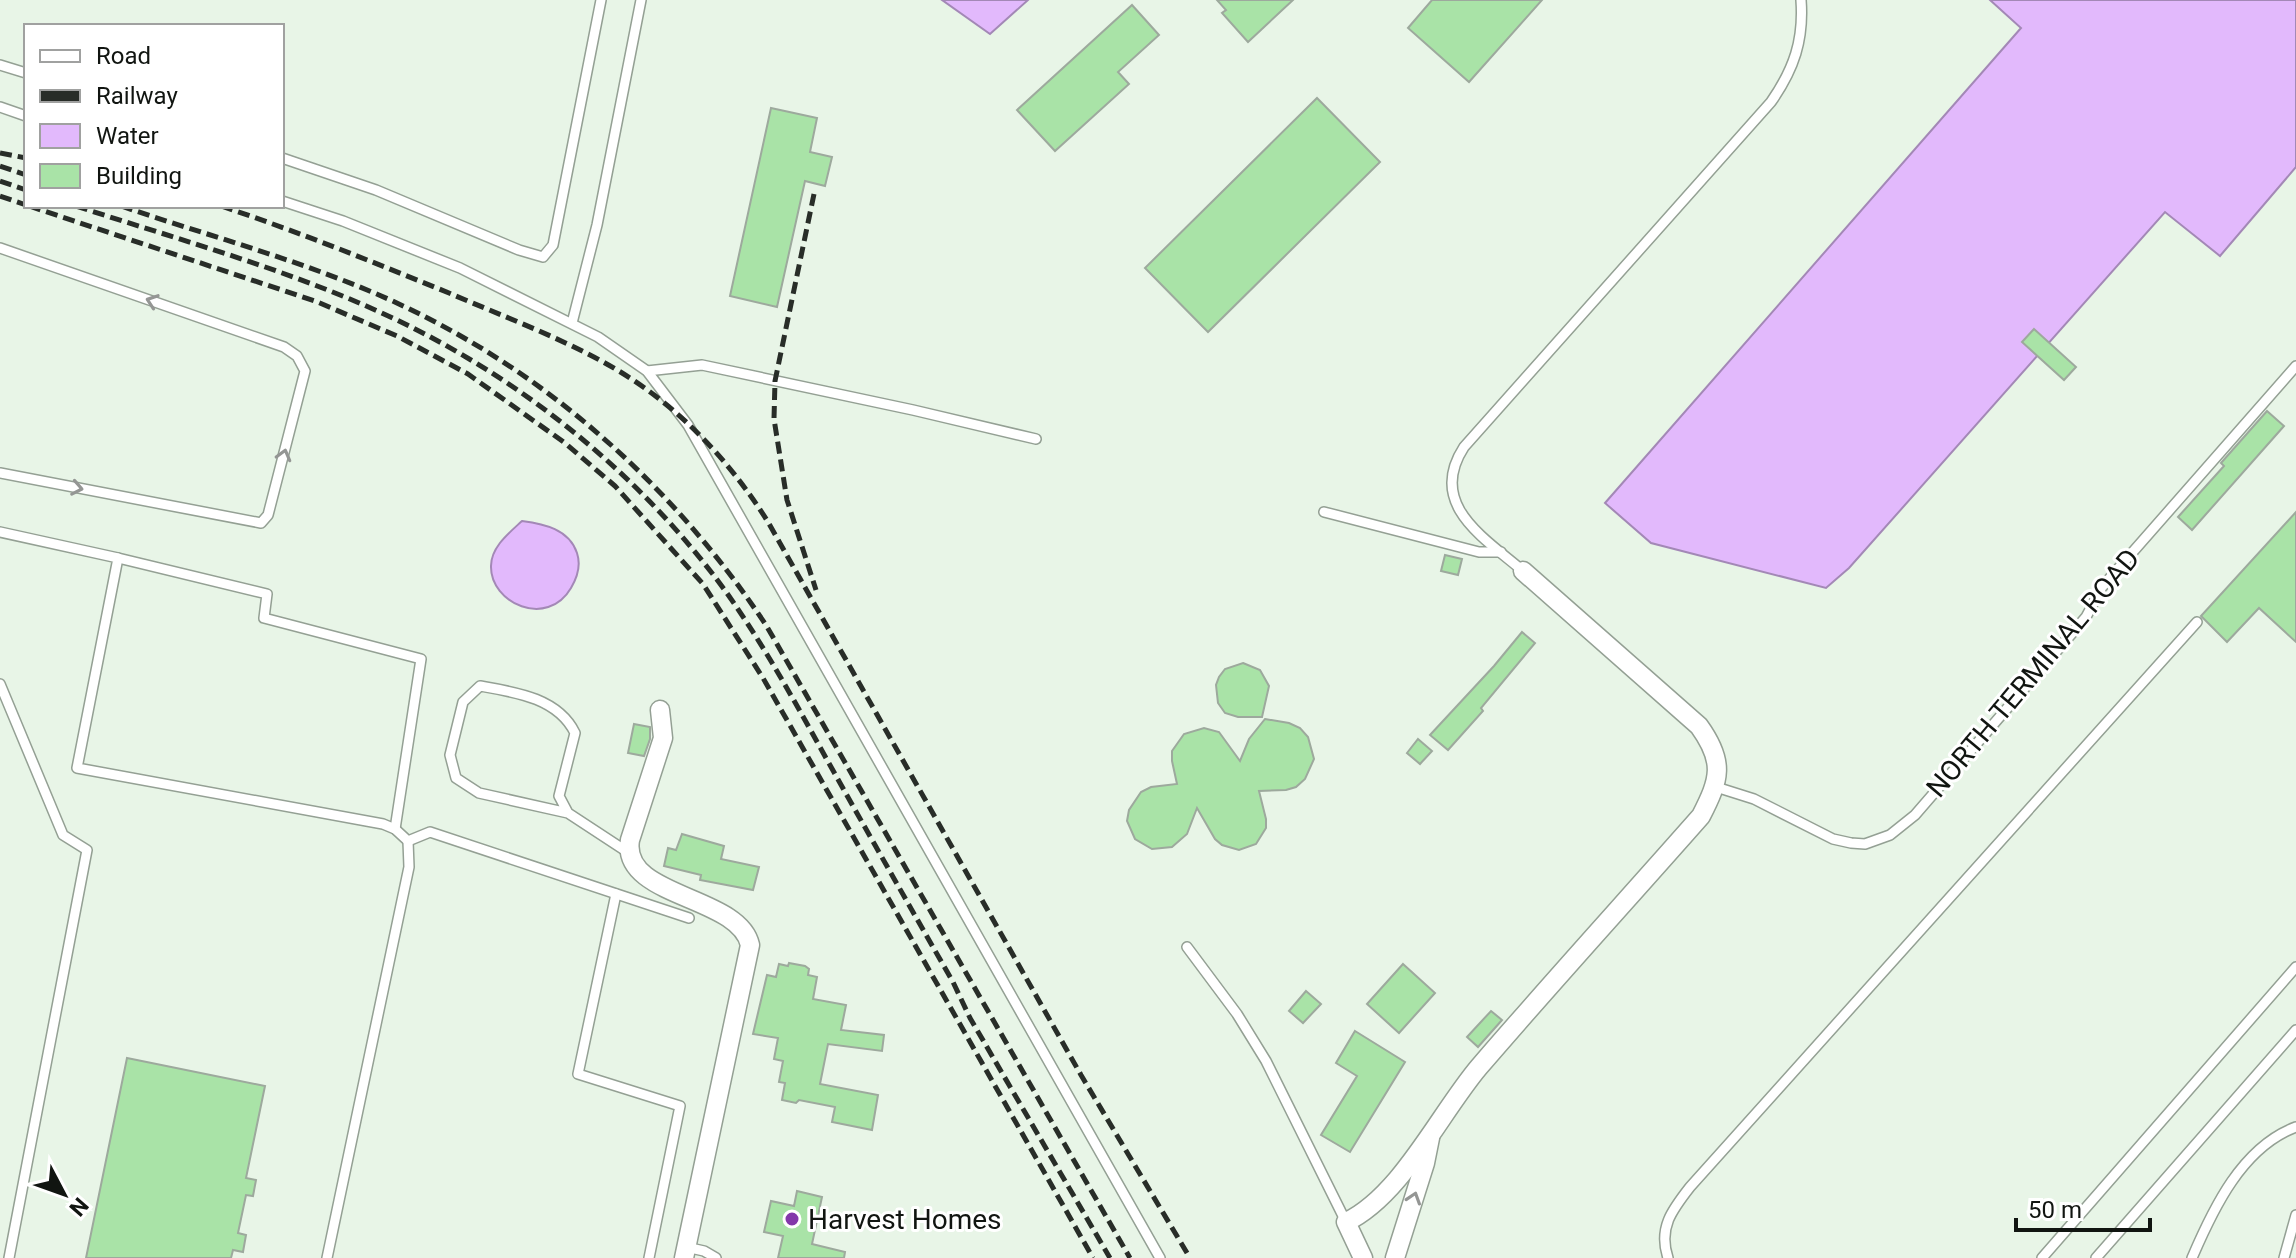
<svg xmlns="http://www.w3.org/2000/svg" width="2296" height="1258" font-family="Roboto,sans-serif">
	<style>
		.water { fill: #e2b9fc; stroke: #a388b6; stroke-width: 2 }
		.building { fill: #a9e3a7; stroke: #9da99d; stroke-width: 2 }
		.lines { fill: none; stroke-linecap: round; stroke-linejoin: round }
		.service-casing { stroke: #94a094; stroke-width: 12 }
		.minor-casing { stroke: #94a094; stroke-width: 21 }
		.service { stroke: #fff; stroke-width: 9 }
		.minor { stroke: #fff; stroke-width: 18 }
		.rail { stroke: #282d28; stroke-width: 5; stroke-dasharray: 12 6; stroke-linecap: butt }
		.oneway { stroke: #949694 }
		.poi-dot { fill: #8338aa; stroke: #fff; stroke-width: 3 }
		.labels { text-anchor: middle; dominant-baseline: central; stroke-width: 6; stroke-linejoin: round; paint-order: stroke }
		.street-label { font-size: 28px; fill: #111511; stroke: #fff }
		.poi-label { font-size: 28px; fill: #111511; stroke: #fff; text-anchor: start }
	</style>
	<rect width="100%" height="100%" fill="#e8f5e7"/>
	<g class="water">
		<path d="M942,0H1028L990,34Z"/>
		<path d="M1990,0H2296V167L2220,256L2165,212L1849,568L1826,588L1651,543L1605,503L2021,28Z"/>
		<path d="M522,521C544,524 569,529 577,553C581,565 577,578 571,588C547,629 490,603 491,566C491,547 509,533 522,521Z"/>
	</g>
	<g class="building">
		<path d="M1217,0H1293L1248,42L1222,13L1226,10Z"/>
		<path d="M1432,0H1542L1469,82L1408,28Z"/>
		<path d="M1132,5L1159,35L1118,72L1129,84L1055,151L1017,110Z"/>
		<path d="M1317,98L1380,162L1208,332L1145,268Z"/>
		<path d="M771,108L817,118L810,152L832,157L825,186L805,181L777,307L730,296Z"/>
		<path d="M2034,329L2076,367L2064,380L2022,342Z"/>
		<path d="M2267,411L2284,426L2192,530L2178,517L2224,466L2221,463Z"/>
		<path d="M2296,512V642L2259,608L2227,642L2201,616Z"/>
		<path d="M1445,555L1462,559L1458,575L1441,571Z"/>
		<path d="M1522,632L1535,643L1481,708L1483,711L1448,750L1430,735L1494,666Z"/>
		<path d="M1243,663L1260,670L1269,686L1262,717H1238L1225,713L1218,703L1216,685L1219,677L1225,669Z"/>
		<path d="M1265,719L1289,723L1300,728L1308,737L1314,759L1305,779L1296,787L1286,790L1259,791L1266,819V828L1256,844L1239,850L1222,845L1215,839L1197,808L1187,834L1172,847L1152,849L1135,839L1127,821L1129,810L1141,792L1151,787L1177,784L1172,761V751L1184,734L1204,728L1219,732L1240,761L1249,739Z"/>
		<path d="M634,724L650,727V739L644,756L628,753Z"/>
		<path d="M1418,739L1432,751L1420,764L1407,753Z"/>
		<path d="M682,834L724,846L721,859L759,867L753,890L700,880L701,875L664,866L668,848L676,850Z"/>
		<path d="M789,963L805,966L809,969L808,975L817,977L813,999L846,1005L841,1030L884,1035L882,1051L828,1044L820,1084L878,1095L872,1130L832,1122L835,1107L799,1100L796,1103L782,1100L785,1083L779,1082L783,1061L774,1059L778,1038L753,1034L767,975L776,977L779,964L788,966Z"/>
		<path d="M1403,964L1435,993L1399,1033L1367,1004Z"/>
		<path d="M1306,991L1321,1004L1303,1023L1289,1011Z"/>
		<path d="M1491,1011L1502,1020L1478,1047L1467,1037Z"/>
		<path d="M1355,1031L1405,1062L1350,1152L1321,1135L1357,1076L1336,1063Z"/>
		<path d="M127,1058L265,1086L246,1178L256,1180L253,1196L246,1195L238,1233L246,1235L243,1252L233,1250L231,1258H86Z"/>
		<path d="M797,1191L822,1197L812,1244L845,1252L844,1258H778L783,1236L764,1232L771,1201L794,1206Z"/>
	</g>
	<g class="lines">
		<g class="service-casing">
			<g id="service">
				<path d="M0,65L26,73"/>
				<path d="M0,107L26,116"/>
				<path d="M282,158L376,190L519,250L543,257L553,245L601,0"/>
				<path d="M282,201L343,221L460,268L598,337L647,371L688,425L1160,1258"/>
				<path d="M0,248L284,347L297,356L305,371L268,515L261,523L0,473"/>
				<path d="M572,323L597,225L641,0"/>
				<path d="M647,371L702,365L913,410L1036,439"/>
				<path d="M1324,512L1479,552H1501"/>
				<path d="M0,532L118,558L77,768L383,824L395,829L408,841L430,832L689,918"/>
				<path d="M118,558L267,594L264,618L421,659L395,829"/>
				<path d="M1523,571C1483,537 1427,504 1464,447L1771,102C1794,69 1804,40 1801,0"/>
				<path d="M0,684L63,835L87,850L9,1258"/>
				<path d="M1716,787L1754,799L1833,839L1851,843L1865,844L1890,835L1915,815L2086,617L2102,587L2296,366"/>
				<path d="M568,813L479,793L456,778L450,755L463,702L480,686C515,692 558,698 575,733L559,796L568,813L629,853"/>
				<path d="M616,894L578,1074L680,1106L649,1258"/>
				<path d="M1187,947L1237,1014L1266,1061L1346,1222"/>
				<path d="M686,1247L704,1251L716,1258"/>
				<path d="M327,1258L409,867L408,841"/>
				<path d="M1668,1258C1658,1228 1672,1210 1690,1187L2197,622"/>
				<path d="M2042,1258L2296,967"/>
				<path d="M2096,1258L2296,1030"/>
				<path d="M2192,1258C2213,1209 2242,1147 2296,1127"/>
				<path d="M2284,1258L2296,1215"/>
			</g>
		</g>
		<g class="minor-casing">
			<g id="minor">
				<path d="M660,710L663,738L630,840C620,898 739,895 750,945L684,1258"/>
				<path d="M1363,1258L1346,1222C1401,1196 1440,1113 1479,1067C1552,982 1627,900 1701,816C1720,779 1725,762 1699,726L1523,571"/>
				<path d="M1395,1258L1425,1163L1430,1138"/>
			</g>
		</g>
		<use href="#service" class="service"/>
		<use href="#minor" class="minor"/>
		<g class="rail">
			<path d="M0,153L26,158"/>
			<path d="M0,166L26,175"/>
			<path d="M0,181L26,190"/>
			<path d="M814,194L775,381L774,419L787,500L816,590"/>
			<path d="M0,196L26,205"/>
			<path d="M29,206L315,301L397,336L468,374L565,443L615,486L703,584L763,678L1093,1258"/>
			<path d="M76,206C186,242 308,275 411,327C533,388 643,479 724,589C762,642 794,700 826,758C868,833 910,907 953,982L970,1018L1110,1258"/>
			<path d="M121,206C206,235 296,259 379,295C538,364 670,481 766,625L1130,1258"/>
			<path d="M221,206C299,232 373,262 449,293C507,318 578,344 630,378C687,415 733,466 768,522L1081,1075L1190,1258"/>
		</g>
	</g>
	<defs><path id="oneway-chevron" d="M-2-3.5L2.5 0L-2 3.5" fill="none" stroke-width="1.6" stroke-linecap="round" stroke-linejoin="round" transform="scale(2)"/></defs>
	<g class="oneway">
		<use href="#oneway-chevron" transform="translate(152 301) rotate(-161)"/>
		<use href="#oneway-chevron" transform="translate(284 455) rotate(-75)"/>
		<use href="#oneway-chevron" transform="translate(77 488) rotate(11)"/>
		<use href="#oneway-chevron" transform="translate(1414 1198) rotate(-72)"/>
	</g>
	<circle class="poi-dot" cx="792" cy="1219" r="8"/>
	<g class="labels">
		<g class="street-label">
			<text transform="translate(2033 673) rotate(-50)">NORTH TERMINAL ROAD</text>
		</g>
		<g class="poi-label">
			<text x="808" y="1219">Harvest Homes</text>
		</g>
	</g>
	<rect x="24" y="24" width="260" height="184" fill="#ffffff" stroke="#a0a1a0" stroke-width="2"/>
	<rect x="40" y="50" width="40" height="12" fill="#ffffff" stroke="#a0a1a0" stroke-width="2"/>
	<text x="96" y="64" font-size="24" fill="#111511">Road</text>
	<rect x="40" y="90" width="40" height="12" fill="#282d28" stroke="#a0a1a0" stroke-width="2"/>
	<text x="96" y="104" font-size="24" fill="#111511">Railway</text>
	<rect x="40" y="124" width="40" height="24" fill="#e2b9fc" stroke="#a0a1a0" stroke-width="2"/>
	<text x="96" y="144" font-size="24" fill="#111511">Water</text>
	<rect x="40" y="164" width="40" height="24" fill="#a9e3a7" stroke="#a0a1a0" stroke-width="2"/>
	<text x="96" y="184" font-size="24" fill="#111511">Building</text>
	<g transform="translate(64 1194) rotate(131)" stroke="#ffffff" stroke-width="6" paint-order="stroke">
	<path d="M0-6L14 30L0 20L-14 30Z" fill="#111511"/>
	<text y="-12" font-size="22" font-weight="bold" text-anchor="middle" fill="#111511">N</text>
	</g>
	<path d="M2016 1218v12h134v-12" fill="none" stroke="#111511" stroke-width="4"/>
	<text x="2028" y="1218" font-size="24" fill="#111511" stroke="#ffffff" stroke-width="6" paint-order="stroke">50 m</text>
</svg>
